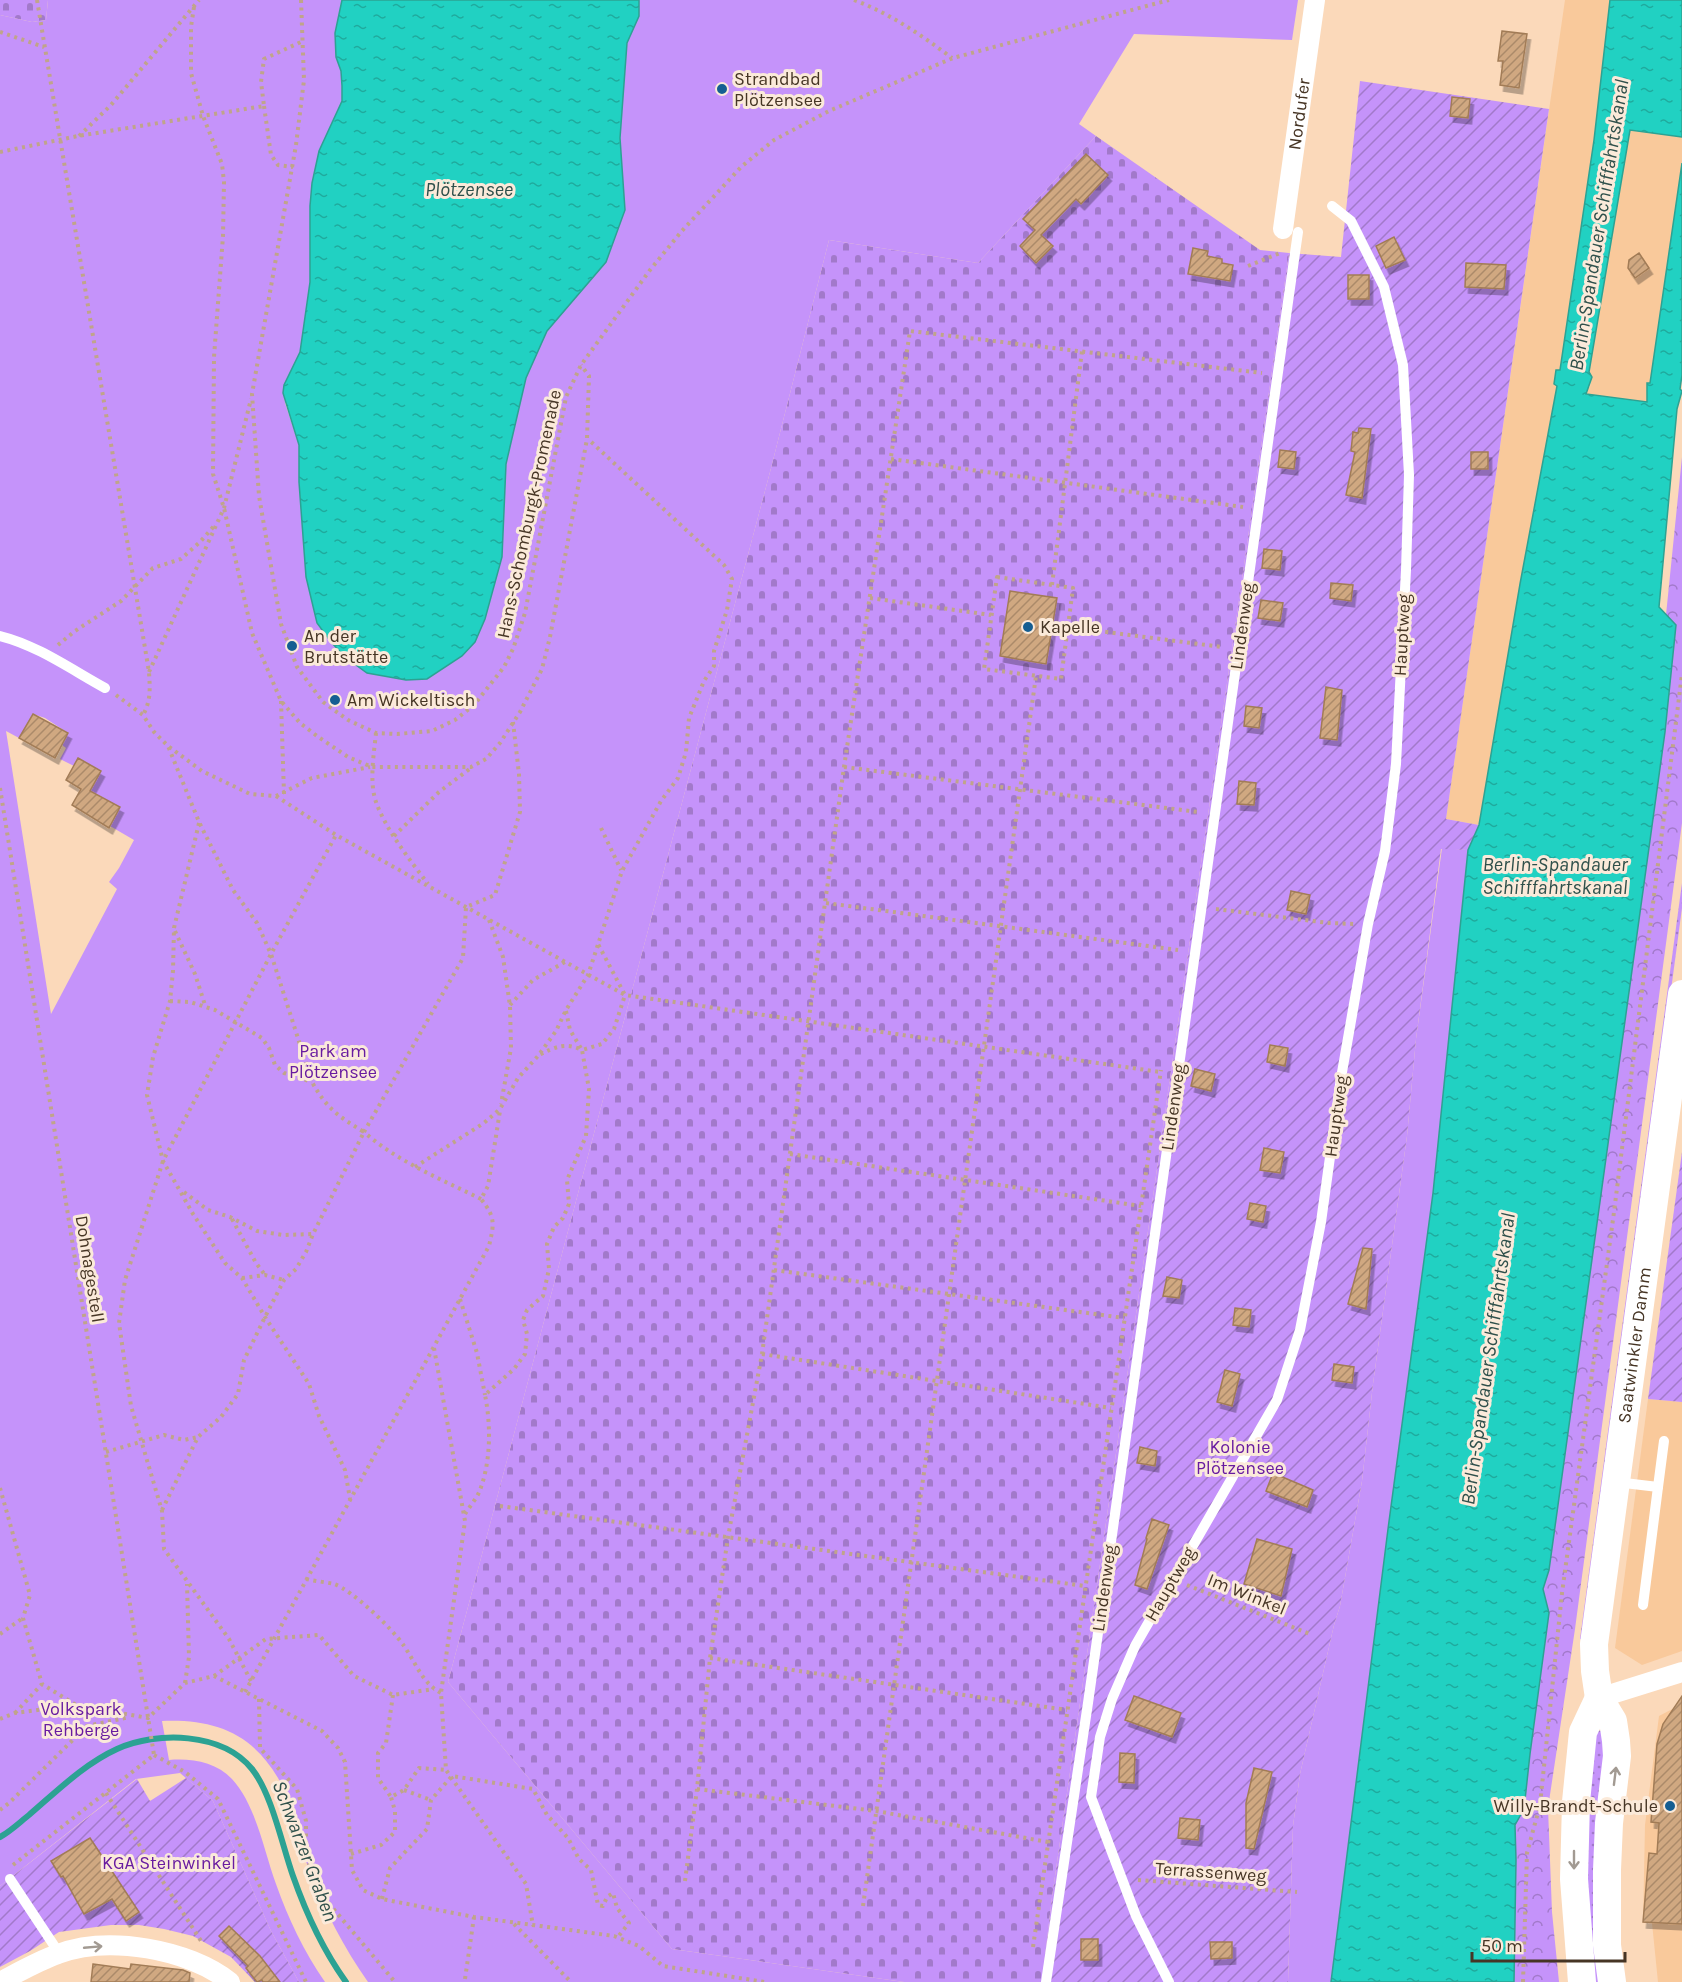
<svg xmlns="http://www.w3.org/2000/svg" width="1682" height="1982" font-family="Karla,sans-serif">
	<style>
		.built { fill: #f9c99b }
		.grass { fill: url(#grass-dots) }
		.forest { fill: url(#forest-crowns) }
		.cemetery { fill: url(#cemetery-stones) }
		.park { fill: #c593fa; fill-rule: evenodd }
		.garden { fill: url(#garden-furrows) }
		.water { fill: url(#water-ripples); stroke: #2ca293; stroke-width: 1.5 }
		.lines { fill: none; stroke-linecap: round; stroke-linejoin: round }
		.stream { stroke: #2ca293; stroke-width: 6 }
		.building { fill: url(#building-hatch); stroke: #a27c57; stroke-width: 1.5; filter: url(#shadow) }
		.path { stroke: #c0a48a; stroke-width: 4; stroke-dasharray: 3 4.5; stroke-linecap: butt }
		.service { stroke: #fff; stroke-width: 10 }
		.minor { stroke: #fff; stroke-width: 20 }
		.secondary { stroke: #fff; stroke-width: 28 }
		.oneway { stroke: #a29a92 }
		.poi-dot { fill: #155e92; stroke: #fbeada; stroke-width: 2 }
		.labels { text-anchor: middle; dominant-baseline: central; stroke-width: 6; stroke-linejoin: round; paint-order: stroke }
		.poi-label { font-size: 18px; fill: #463525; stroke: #fbeada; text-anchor: start }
		.street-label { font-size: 18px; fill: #463525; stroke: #fbeada }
		.park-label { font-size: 18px; fill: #681ba0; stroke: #fbeada }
		.water-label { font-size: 20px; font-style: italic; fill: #2f504b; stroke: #fbeada }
	</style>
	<defs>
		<pattern id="grass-dots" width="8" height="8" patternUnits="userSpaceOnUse" patternTransform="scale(1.5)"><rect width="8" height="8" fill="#c593fa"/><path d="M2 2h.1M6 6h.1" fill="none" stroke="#a279ca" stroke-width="1.8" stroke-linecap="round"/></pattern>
		<pattern id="forest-crowns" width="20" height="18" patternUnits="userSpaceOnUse" patternTransform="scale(1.5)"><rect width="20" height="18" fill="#c593fa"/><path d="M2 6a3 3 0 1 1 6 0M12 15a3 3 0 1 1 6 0" fill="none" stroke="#a279ca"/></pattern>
		<pattern id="cemetery-stones" width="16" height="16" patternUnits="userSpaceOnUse" patternTransform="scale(1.5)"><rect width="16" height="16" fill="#c593fa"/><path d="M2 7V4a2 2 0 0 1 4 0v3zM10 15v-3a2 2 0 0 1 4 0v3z" fill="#a279ca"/></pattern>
		<pattern id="garden-furrows" width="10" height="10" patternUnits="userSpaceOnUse" patternTransform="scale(1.5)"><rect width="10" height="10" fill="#c593fa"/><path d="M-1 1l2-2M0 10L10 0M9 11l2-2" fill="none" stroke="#a279ca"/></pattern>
		<pattern id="water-ripples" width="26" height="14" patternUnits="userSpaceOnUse" patternTransform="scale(1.5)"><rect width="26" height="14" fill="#21d1c2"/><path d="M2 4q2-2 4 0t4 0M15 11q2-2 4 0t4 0" fill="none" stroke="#1faa9d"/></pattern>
		<pattern id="building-hatch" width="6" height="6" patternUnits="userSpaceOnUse" patternTransform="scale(1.5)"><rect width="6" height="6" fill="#d0a881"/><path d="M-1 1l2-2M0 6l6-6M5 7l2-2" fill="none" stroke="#ab8a69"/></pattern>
		<filter id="shadow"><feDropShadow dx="3.5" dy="6" stdDeviation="0" flood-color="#0004"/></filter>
	</defs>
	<rect width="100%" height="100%" fill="#fbd9ba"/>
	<g class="built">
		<path d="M1565,0H1610L1594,140L1560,370H1556L1554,384L1558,386L1520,584L1479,825L1446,819Z"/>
		<path d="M1630,130L1682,137V163L1650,383L1647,384V402L1586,395V388L1590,387L1592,377L1589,373Z"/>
		<path d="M1648,1399L1682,1402V1651L1642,1665L1615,1648Z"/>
		<path d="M1682,1704V1982H1658L1652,1923H1643L1645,1825L1659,1716Z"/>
	</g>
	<g class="grass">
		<path d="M1682,883V908L1584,1640L1580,1639Z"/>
		<path d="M1595,1730L1603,1731L1604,1757L1599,1982H1593L1585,1852Z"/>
	</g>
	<path class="forest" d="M1682,457V823L1575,1629L1548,1808L1552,1912L1559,1982H1514L1516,1860L1515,1825L1524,1809L1530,1754L1549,1613L1543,1590L1549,1570L1632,965L1676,625L1666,615Z"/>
	<g class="cemetery">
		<path d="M0,0H48L46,20L32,22L0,15Z"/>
		<path d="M1096,136L1260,250L1289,253L1052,1897L1042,1982H904L672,1949L448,1682L770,472L829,240L978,263Z"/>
	</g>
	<g class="park">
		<path d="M48,0H342L335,33L336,57L341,71L342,86V101L319,151L312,183L310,206V282L300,352L284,385L285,403L299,445V482L306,577L317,623L367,673L406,680L427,679L462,656L475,642L485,619L502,557L506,464L526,378L547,331L606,262L625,210L620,138L627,42L639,16V0H1298L1292,40L1134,34L1079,124L1096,136L978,263L829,240L770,472L448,1682L672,1949L904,1982H368C344,1948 325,1911 310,1873C302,1850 295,1827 287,1804C284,1795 282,1785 278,1778C251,1732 213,1719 162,1721L169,1760C191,1758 216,1762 232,1779C256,1805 264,1851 276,1884C288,1918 304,1952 325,1982H299L271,1931L213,1801L180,1773L136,1779L0,1886V15L32,22L46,20ZM33,714L45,718L68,733L62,745L66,748L60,759L74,766L78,759L101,771L90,791L119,807L110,826L134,840L119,868L109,882L117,889L51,1014L6,731L19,738Z"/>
		<path d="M1442,848L1468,850L1433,1193L1388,1529L1331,1982H1288L1293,1826L1300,1774L1334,1625L1340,1606L1362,1481L1373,1384L1407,1136L1416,1039Z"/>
	</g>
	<g class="garden">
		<path d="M1360,81L1549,109L1446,819L1479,825L1468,850L1441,849L1416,1039L1407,1136L1373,1384L1362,1481L1340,1606L1334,1625L1300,1774L1293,1826L1288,1982H1042L1052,1897L1289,253L1341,257Z"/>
		<path d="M1682,1152V1402L1648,1399Z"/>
		<path d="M186,1778L213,1801L271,1931L299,1982H255L231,1957L193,1936L164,1929L139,1925H111L59,1932L30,1951L0,1967V1886L137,1779L150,1801Z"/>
	</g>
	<g class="water">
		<path d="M342,0H639V16L627,43L620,138L625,210L606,262L547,331L526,378L506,464L502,557L485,619L475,642L462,656L427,679L406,680L367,673L345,657L331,642L317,623L306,577L299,482V445L283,393L284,385L300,352L310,282V206L312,183L319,151L342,101V86L341,71L336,57L335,33Z"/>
		<path d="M1610,0H1682V137L1630,130L1589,372L1592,377L1586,394L1647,402V383H1650L1682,163V375L1680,389L1682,391L1677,409L1659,607L1676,625L1665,732L1549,1570L1543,1589L1549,1613L1530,1754L1524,1809L1515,1825L1516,1860L1514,1982H1331L1388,1529L1433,1193L1468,850L1479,825L1520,584L1557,386L1554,384L1556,370H1560L1594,140Z"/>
	</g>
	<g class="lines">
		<path class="stream" d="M0,1837C11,1831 20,1822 29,1815C56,1792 84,1764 117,1749C157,1731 222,1732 252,1769C272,1794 282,1845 293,1876C306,1913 323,1950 346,1982"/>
	</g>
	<g class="building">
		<path d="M1502,31L1527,34L1519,88L1500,85L1503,61H1498Z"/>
		<path d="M1452,97L1470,99L1468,118L1450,116Z"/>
		<path d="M1086,154L1108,175L1081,204L1076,199L1041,235L1053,246L1036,263L1020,246L1035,230L1023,219Z"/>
		<path d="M1394,237L1405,260L1386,268L1376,246Z"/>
		<path d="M1193,248L1208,251L1207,256L1222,259V263L1233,265L1230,281L1188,274Z"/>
		<path d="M1639,253L1649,268L1635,278L1628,268L1629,260Z"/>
		<path d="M1466,263L1506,265L1504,289L1465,287Z"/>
		<rect x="1348" y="275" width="21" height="24"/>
		<path d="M1359,428L1371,429L1362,498L1346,495L1355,452L1351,451L1353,432L1358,433Z"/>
		<path d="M1280,450L1296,452L1294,469L1278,467Z"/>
		<rect x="1471" y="452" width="17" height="17"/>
		<path d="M1264,549L1282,551L1280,570L1262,568Z"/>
		<path d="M1331,583L1353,585L1351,601L1330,598Z"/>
		<path d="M1010,591L1057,598L1046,664L1000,656Z"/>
		<path d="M1261,600L1283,603L1280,621L1258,618Z"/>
		<path d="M1326,687L1342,690L1337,740L1320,738Z"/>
		<path d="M1246,706L1262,708L1259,728L1244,726Z"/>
		<path d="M33,714L68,733L55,758L19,738Z"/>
		<path d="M78,758L101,771L90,791L120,807L109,828L72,805L81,789L66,780Z"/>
		<path d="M1239,781L1256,783L1254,805L1237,804Z"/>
		<path d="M1291,891L1310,895L1306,914L1287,910Z"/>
		<path d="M1270,1045L1288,1048L1285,1066L1267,1062Z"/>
		<path d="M1195,1069L1215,1074L1211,1091L1191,1086Z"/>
		<path d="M1264,1148L1284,1152L1280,1173L1260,1170Z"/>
		<path d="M1250,1203L1266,1206L1263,1222L1247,1219Z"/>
		<path d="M1363,1248L1372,1249L1366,1309L1348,1304Z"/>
		<path d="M1167,1277L1182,1280L1179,1298L1163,1296Z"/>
		<path d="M1235,1308L1251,1310L1249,1327L1233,1325Z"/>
		<path d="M1334,1364L1354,1367L1352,1383L1332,1380Z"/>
		<path d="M1225,1370L1240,1374L1232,1406L1217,1402Z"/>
		<path d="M1140,1447L1157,1451L1155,1466L1137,1463Z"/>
		<path d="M1273,1473L1313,1490L1307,1507L1266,1491Z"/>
		<path d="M1152,1519L1169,1525L1147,1589L1135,1585L1147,1539L1146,1538Z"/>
		<path d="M1257,1539L1292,1549L1281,1596L1244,1584Z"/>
		<path d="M1134,1696L1181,1713L1172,1737L1125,1720Z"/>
		<path d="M1682,1696V1924L1643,1922L1649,1853L1657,1854L1659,1823L1651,1822L1657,1744L1663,1724Z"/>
		<path d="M1120,1753L1135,1754L1134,1783L1119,1782Z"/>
		<path d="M1254,1768L1272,1772L1254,1849L1246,1848V1803Z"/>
		<path d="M1180,1818L1200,1820L1198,1840L1178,1838Z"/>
		<path d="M90,1838L139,1912L126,1921L112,1899L84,1914L63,1876L61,1877L51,1861Z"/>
		<path d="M229,1926L260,1956L280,1982H263L262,1980L257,1982L246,1968L248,1966L219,1936Z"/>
		<rect x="1081" y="1939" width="17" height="21"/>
		<path d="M1210,1942H1232V1958L1211,1959Z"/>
		<path d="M93,1964L130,1969L131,1964L183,1970L190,1973L189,1982H91Z"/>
	</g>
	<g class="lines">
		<g class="path">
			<path d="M37,0L149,672C150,688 151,701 143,715"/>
			<path d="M301,0L304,80L296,145L252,394L259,496L281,624L297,667L323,702L348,720L376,733L397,734L432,731L455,720L474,705L504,667L513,649L525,613L566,397L581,365L650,270L681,232L741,167L774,140L829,111L953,58L1169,0"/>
			<path d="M854,0C891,14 921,35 952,58"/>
			<path d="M194,7L191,27V73L203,116L222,164L224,182L223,236L214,357L213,474L224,508L252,633L281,701L300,723L317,736L348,757L372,767H471L486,759L500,743L520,712L542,669L550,637L587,439L589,376L581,365"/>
			<path d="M0,32L44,47"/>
			<path d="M264,106L271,155L278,165L293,167"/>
			<path d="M79,136L111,105L199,0"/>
			<path d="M0,152L78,136L264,106L261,82L264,59L303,41"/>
			<path d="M1248,266L1280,253"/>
			<path d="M891,459L1243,507"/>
			<path d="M997,577L1073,588L1061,679L984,669Z"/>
			<path d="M1052,585L1082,351"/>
			<path d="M870,598L991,615"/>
			<path d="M1068,627L1222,647"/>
			<path d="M58,645L75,631L121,601L153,568L181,559L200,542L214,526"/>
			<path d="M149,672L224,508L251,399"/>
			<path d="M116,695L143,715L154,732L168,746L202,771L250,794L276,796L312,778L370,767"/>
			<path d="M281,701L284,794"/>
			<path d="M376,733C374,753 369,782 376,802C386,830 410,860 428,884"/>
			<path d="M844,767L1198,812"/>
			<path d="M0,788L154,1755"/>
			<path d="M276,796L336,835L625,995L1160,1072"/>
			<path d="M199,823L174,928L173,971L170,1001L153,1057L147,1095L163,1161L193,1214L225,1263L242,1278L265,1317L309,1384L319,1416L345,1470L350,1499"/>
			<path d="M601,828L621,870"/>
			<path d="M394,836L439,792L471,768"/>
			<path d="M826,903L1178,950"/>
			<path d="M1216,909L1329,923L1355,924"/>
			<path d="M489,920L503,957L510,1006L511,1048L501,1104"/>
			<path d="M175,931L195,974L205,1005"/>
			<path d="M170,1001L190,1002L215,1010L262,1038L269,1048L275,1065L284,1073L312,1082"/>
			<path d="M510,1005L533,980L565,962"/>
			<path d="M566,1011L570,1030L582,1050L602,1044L614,1029L625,995L598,944"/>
			<path d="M790,1154L1141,1206"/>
			<path d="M415,1167L484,1123L500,1109L518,1078L538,1056L556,1031L566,1010L588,975L622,871L661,801L678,778L686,752L689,718L704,681L714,666V651L727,610L732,579L724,565L588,439"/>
			<path d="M184,1192L208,1210L230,1217L257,1231L283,1235L313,1234"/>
			<path d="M481,1199C441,1179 398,1162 364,1132L463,958L466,907L495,895L520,812L519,774L513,722"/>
			<path d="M232,1219L256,1263L265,1275"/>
			<path d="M774,1270L1124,1318"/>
			<path d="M242,1278L265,1275L284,1280"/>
			<path d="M460,1299L477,1353L485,1395"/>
			<path d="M434,1348L465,1521L441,1693L446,1770L526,1884L533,1926"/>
			<path d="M762,1354L1111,1408"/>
			<path d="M106,1452L164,1435L184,1440L198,1437"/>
			<path d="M0,1488L30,1595L23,1618L42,1684L76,1705L148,1718L185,1683L214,1676L322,1731L338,1748L345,1762L352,1870L363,1890L382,1899L474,1917L614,1936L639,1946L663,1966L765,1982"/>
			<path d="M500,1506L1085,1586"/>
			<path d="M162,1510L198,1437L221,1417L238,1394L244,1360L265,1317L284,1280L296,1269L306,1252L313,1234L364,1132C338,1116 327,1109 312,1082L271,954L257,923L233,890L199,822L168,746"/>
			<path d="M465,1514C470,1506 477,1498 480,1490C491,1461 491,1425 485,1395L514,1369L525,1354L527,1334L523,1320L527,1310L543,1296L549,1269L547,1244L554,1227L563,1218L569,1204L567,1180L586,1136L589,1089L582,1050C565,1042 555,1047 539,1055"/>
			<path d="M306,1579C315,1581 325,1582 334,1584C352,1590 393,1629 404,1646C416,1663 422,1683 441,1693"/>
			<path d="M1187,1585L1310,1634"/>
			<path d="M0,1634L23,1618"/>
			<path d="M710,1658L1067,1710"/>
			<path d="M214,1676L266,1639L319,1635L354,1676L393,1695L434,1689"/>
			<path d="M251,1681L229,1639L164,1549L162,1511L131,1406L119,1323L125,1280L163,1161L271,954L336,835"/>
			<path d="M185,1683L189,1657L187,1584"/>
			<path d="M245,1692L489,1246C494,1224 496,1218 481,1199L488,1186L500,1111"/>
			<path d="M393,1695L386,1743L378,1753V1778L391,1797L404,1790L419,1768L446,1770"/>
			<path d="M259,1699L260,1748L297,1789L306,1821V1857L326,1900L395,1982"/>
			<path d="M15,1713L42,1684"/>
			<path d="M0,1719L15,1713L76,1705"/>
			<path d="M154,1755L185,1772L218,1799L306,1982"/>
			<path d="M697,1789L876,1811L1048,1842"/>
			<path d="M404,1790L431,1800"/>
			<path d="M106,1793L203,1944"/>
			<path d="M0,1810L9,1803L87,1726L130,1717"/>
			<path d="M351,1854L381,1845L395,1832V1811L391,1797"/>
			<path d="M13,1865L154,1755"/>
			<path d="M1138,1880L1297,1892"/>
			<path d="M685,1881L697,1789L710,1658L728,1537L762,1354L844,767L910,331L1262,373"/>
			<path d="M382,1899L390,1868L427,1829L431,1800L452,1776L533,1789L547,1815L568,1838L579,1859L591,1870L598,1905L603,1906L607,1897L613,1893L617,1908L629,1923L617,1938"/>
			<path d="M863,1906L1036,676"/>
			<path d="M514,1924L571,1982"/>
			<path d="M1033,1947L1161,1070"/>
			<path d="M465,1979L474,1917"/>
			<path d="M1523,1982L1527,1853L1540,1805L1562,1593L1614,1212L1682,674"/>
		</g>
		<g class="service">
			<path d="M0,636C37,645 72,670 105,688"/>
			<path d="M1616,1482L1658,1487L1643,1605"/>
			<path d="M1658,1487L1664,1441"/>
			<path d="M10,1879L59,1953"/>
			<path d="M1046,1982L1088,1703L1298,232"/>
			<path d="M1169,1982L1136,1916L1091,1797L1100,1737L1112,1699L1135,1646L1277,1400L1300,1330L1321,1222L1341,1078L1368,924L1385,851L1396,764L1406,570L1409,475L1403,365L1384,287L1351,221L1332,206"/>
		</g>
		<g class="minor">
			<path id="s1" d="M1283,229L1315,0"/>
			<path d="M1599,1698L1682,1672"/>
			<path d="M0,1982C19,1972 38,1961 58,1954C108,1935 189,1949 230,1982"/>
		</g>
		<g class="secondary">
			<path d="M1582,1982L1574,1879L1576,1802L1583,1732L1599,1698"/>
			<path id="s2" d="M1612,1982L1607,1945V1870L1609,1823L1617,1756L1616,1741L1613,1721L1599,1698L1595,1671L1594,1644L1682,994"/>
		</g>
	</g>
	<defs><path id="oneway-shaft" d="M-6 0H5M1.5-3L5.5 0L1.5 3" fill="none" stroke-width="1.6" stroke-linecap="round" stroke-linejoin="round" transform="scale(1.5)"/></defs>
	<g class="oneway">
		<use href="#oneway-shaft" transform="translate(1615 1776) rotate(-83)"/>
		<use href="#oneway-shaft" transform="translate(1574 1860) rotate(90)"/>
		<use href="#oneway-shaft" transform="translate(93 1947) rotate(-5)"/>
	</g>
	<g class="poi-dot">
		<circle cx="722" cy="89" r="6"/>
		<circle cx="1028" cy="627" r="6"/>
		<circle cx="292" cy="646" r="6"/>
		<circle cx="335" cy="700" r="6"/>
		<circle cx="1670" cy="1806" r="6"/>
	</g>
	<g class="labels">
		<g class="poi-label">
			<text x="734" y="79">Strandbad<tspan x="734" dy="21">Plötzensee</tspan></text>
			<text x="1040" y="627">Kapelle</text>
			<text x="304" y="636">An der<tspan x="304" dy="21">Brutstätte</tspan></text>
			<text x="347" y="700">Am Wickeltisch</text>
			<text x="1658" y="1806" text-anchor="end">Willy-Brandt-Schule</text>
		</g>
		<g class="street-label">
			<text stroke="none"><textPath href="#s1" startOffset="116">Nordufer</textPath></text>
			<text transform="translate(529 514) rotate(-78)">Hans-Schomburgk-Promenade</text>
			<text transform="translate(1242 626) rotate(-82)">Lindenweg</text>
			<text transform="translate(1402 635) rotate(-87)">Hauptweg</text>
			<text transform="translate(1173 1107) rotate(-82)">Lindenweg</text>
			<text transform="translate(1336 1116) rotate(-82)">Hauptweg</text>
			<text transform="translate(90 1269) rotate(81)">Dohnagestell</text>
			<text stroke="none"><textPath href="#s2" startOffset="645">Saatwinkler Damm</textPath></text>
			<text transform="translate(1170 1584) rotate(-60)">Hauptweg</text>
			<text transform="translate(1104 1588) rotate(-82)">Lindenweg</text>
			<text transform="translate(1247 1594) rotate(22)">Im Winkel</text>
			<text transform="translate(1211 1872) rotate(4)">Terrassenweg</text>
		</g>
		<g class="park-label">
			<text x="333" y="1051">Park am<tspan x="333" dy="21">Plötzensee</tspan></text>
			<text x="1240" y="1447">Kolonie<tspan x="1240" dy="21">Plötzensee</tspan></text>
			<text x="81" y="1709">Volkspark<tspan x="81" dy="21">Rehberge</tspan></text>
			<text x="169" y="1863">KGA Steinwinkel</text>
		</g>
		<g class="water-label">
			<text x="469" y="189">Plötzensee</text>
			<text transform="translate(1599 225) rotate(-81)">Berlin-Spandauer Schifffahrtskanal</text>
			<text x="1555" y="864">Berlin-Spandauer<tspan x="1555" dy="23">Schifffahrtskanal</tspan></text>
			<text transform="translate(1488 1359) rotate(-82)">Berlin-Spandauer Schifffahrtskanal</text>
			<text transform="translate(305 1851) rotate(69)">Schwarzer Graben</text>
		</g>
	</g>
	<path d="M1472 1952v9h153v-9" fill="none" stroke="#463525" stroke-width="3"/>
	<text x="1481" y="1952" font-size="18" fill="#463525" stroke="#fbeada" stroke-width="4.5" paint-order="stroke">50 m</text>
</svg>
